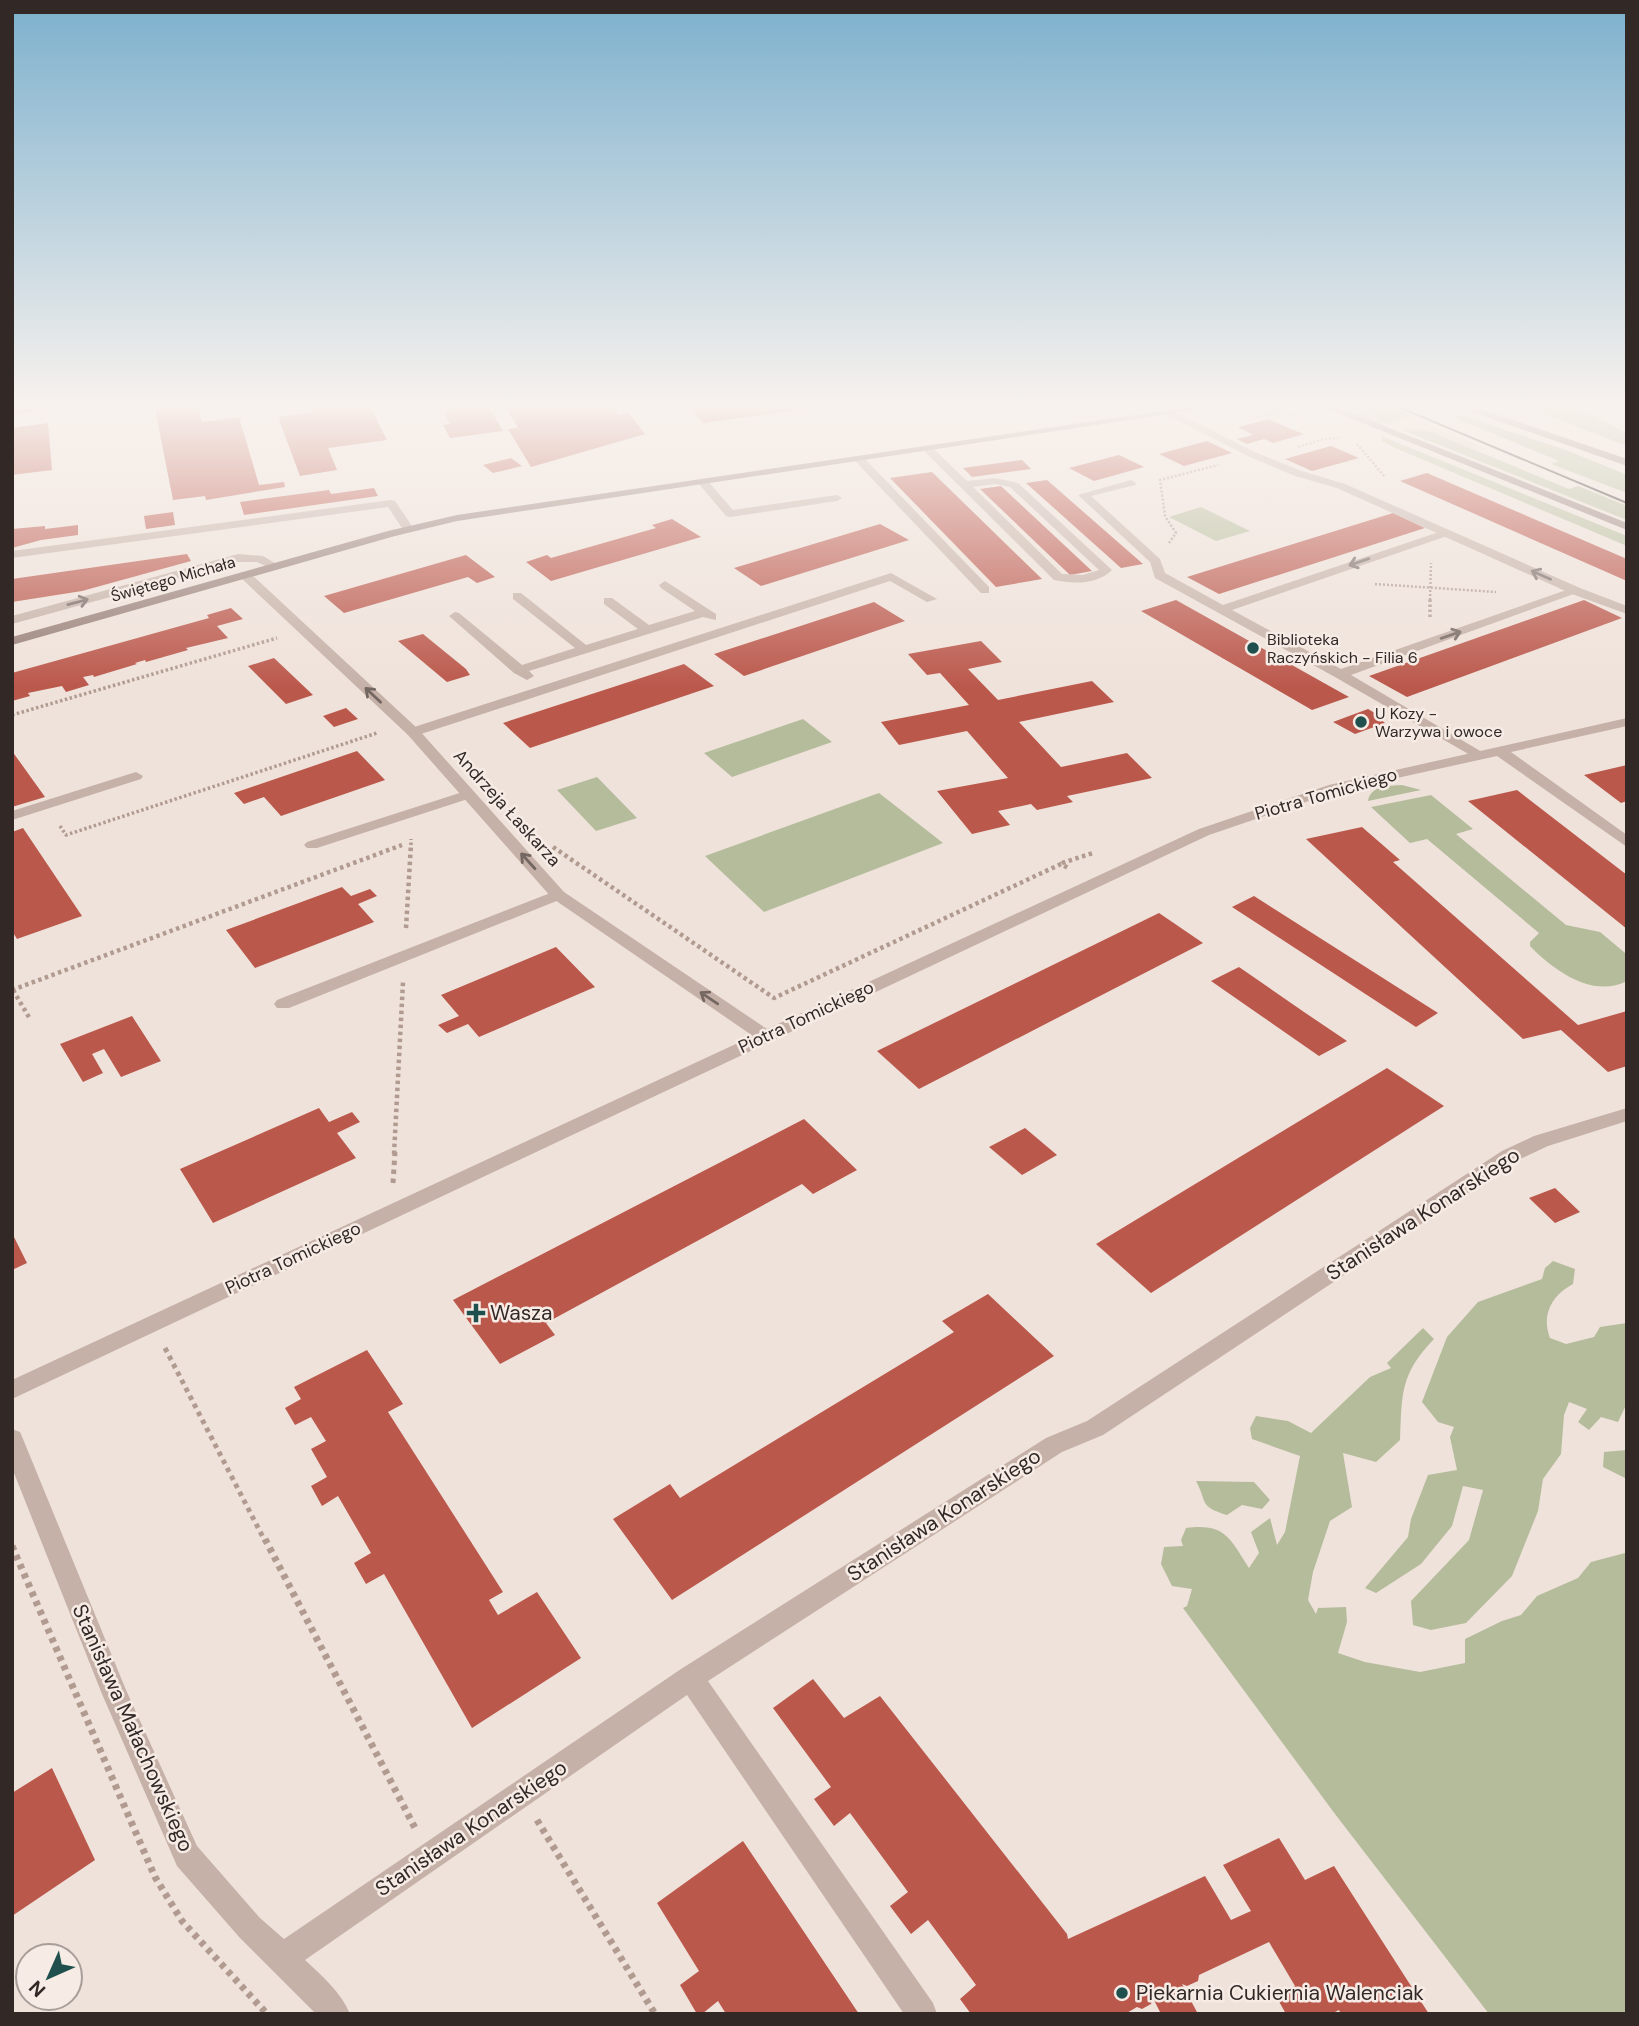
<svg xmlns="http://www.w3.org/2000/svg" width="1639" height="2026" font-family="'DM Sans',sans-serif">
	<style>
		.green { fill: #b5bc9b }
		.plaza { fill: #e5d1c2 }
		.building { fill: #bb584c }
		.lines { fill: none; stroke-linecap: round; stroke-linejoin: round }
		.path-far4 { stroke: #b19b91; stroke-width: 2.5; stroke-dasharray: 2 2; stroke-linecap: butt }
		.path-far3 { stroke: #b19b91; stroke-width: 3.5; stroke-dasharray: 2.5 2.5; stroke-linecap: butt }
		.path-far2 { stroke: #b19b91; stroke-width: 4.5; stroke-dasharray: 3.5 3.5; stroke-linecap: butt }
		.path-far1 { stroke: #b19b91; stroke-width: 5; stroke-dasharray: 4.5 4.5; stroke-linecap: butt }
		.path { stroke: #b19b91; stroke-width: 7; stroke-dasharray: 5 5; stroke-linecap: butt }
		.lane { fill: #c5b1a7; fill-rule: evenodd }
		.street { fill: #c5b1a7; fill-rule: evenodd }
		.secondary { fill: #998079; fill-rule: evenodd }
		.tram { stroke: #322927; stroke-width: 2 }
		.oneway { stroke: #746661 }
		.poi-dot { fill: #20504d; stroke: #f7ece5; stroke-width: 2.5 }
		.labels { text-anchor: middle; dominant-baseline: central; stroke-width: 5; stroke-linejoin: round; paint-order: stroke }
		.far-street-label { font-size: 16px; fill: #322927; stroke: #f7ece5 }
		.far-poi-label { font-size: 16px; fill: #322927; stroke: #f7ece5; text-anchor: start }
		.street-label { font-size: 18px; fill: #322927; stroke: #f7ece5 }
		.near-street-label { font-size: 21px; fill: #322927; stroke: #f7ece5 }
		.near-poi-label { font-size: 21px; fill: #322927; stroke: #f7ece5; text-anchor: start }
	</style>
	<rect width="100%" height="100%" fill="#efe2da"/>
	<g class="green">
		<path d="M1362,403H1384L1410,416L1386,424L1370,415Z"/>
		<path d="M1517,403H1567L1627,433V446Z"/>
		<path d="M1457,414L1566,450L1627,475V493L1551,464L1559,461L1458,419L1455,418Z"/>
		<path d="M1412,428L1424,429L1569,489L1578,486L1627,506V520L1402,430Z"/>
		<path d="M1381,436L1627,536V546L1393,447L1382,441Z"/>
		<path d="M1201,507L1250,531L1216,541L1169,517Z"/>
		<path d="M803,719L832,742L732,777L704,753Z"/>
		<path d="M597,777L637,818L596,831L557,790Z"/>
		<path d="M1402,785L1421,790L1368,801C1371,785 1388,786 1402,785Z"/>
		<path d="M879,793L943,843L764,912L705,856Z"/>
		<path d="M1431,795L1473,829L1456,834L1566,925L1600,932L1624,952L1627,955V981C1593,999 1553,970 1530,946V942L1539,933L1427,839L1410,843L1371,807Z"/>
		<path d="M1553,1261L1575,1269L1573,1284C1552,1295 1541,1315 1550,1338L1566,1344L1594,1337L1600,1327L1627,1323V1403L1618,1422L1601,1417L1589,1430L1578,1422L1587,1409L1569,1402L1564,1415L1561,1454L1543,1479L1538,1511L1512,1576L1466,1623L1431,1630L1413,1625L1411,1601L1469,1540L1483,1490L1463,1486L1452,1526L1421,1564L1376,1593L1365,1588L1408,1537L1411,1519L1428,1475L1457,1470L1450,1437L1454,1427L1438,1422L1422,1402L1447,1337L1478,1302L1542,1279L1545,1268Z"/>
		<path d="M1423,1328L1434,1339C1400,1374 1402,1394 1400,1440L1376,1462L1343,1453L1352,1507L1330,1521L1313,1572L1308,1600L1316,1614L1318,1608L1346,1607L1347,1622L1338,1653L1365,1662L1420,1672L1465,1663V1639L1502,1621L1521,1615L1537,1596L1578,1578L1591,1562L1625,1553L1627,1549V2014H1489L1335,1814L1183,1608L1187,1606L1192,1589L1172,1586L1161,1564L1164,1547L1183,1546L1181,1540L1186,1528C1226,1523 1230,1539 1249,1568L1259,1553L1251,1532L1270,1518L1277,1545L1285,1532L1300,1456L1252,1439L1250,1428L1256,1416L1288,1421L1311,1433L1370,1377L1391,1368L1387,1363Z"/>
		<path d="M1627,1450V1479L1603,1467L1604,1452Z"/>
		<path d="M1196,1481L1254,1482L1270,1500L1262,1509L1242,1505L1227,1515C1198,1506 1208,1503 1196,1481Z"/>
	</g>
	<path class="plaza" d="M1410,416L1434,427L1487,449L1478,451L1424,429L1402,430L1386,424Z"/>
	<g class="building">
		<path d="M12,403H88V405L12,414Z"/>
		<path d="M197,403L202,422L239,417L259,485L284,482L285,487L206,500L205,496L173,500L154,404Z"/>
		<path d="M310,403H368L387,440L328,448L337,470L300,476L278,417L314,412Z"/>
		<path d="M449,403H478L480,408L489,407L503,431L450,438L443,425L450,424L444,412L453,411Z"/>
		<path d="M503,403H610L619,415L629,413L645,434L531,467L508,429L518,428Z"/>
		<path d="M686,403H837V405L703,423Z"/>
		<path d="M1269,419L1293,430L1304,434L1273,443L1264,439L1247,444L1237,439L1253,435L1238,427Z"/>
		<path d="M48,423L52,470L12,475V428Z"/>
		<path d="M1207,441L1232,453L1184,466L1159,454Z"/>
		<path d="M1331,446L1359,458L1312,471L1285,459Z"/>
		<path d="M1119,455L1144,467L1094,481L1069,468Z"/>
		<path d="M511,458L522,466L493,473L483,465Z"/>
		<path d="M1022,460L1031,469L972,477L963,468Z"/>
		<path d="M932,472L1042,579L996,587L890,478Z"/>
		<path d="M1427,473L1627,559V581L1400,481Z"/>
		<path d="M1047,480L1143,564L1121,568L1026,483Z"/>
		<path d="M1001,486L1092,571L1070,575L980,489Z"/>
		<path d="M374,488L378,496L244,515L240,502L329,490L331,494Z"/>
		<path d="M173,512L175,525L146,529L144,516Z"/>
		<path d="M1393,513L1425,528L1219,594L1187,577Z"/>
		<path d="M672,519L701,537L551,581L526,562L547,555L551,558L656,528L652,525Z"/>
		<path d="M880,524L909,540L761,586L734,568Z"/>
		<path d="M78,525V535L41,540L12,548V529L45,526V529Z"/>
		<path d="M187,554L191,561L82,591L12,602V579Z"/>
		<path d="M466,555L495,577L477,583L468,577L344,613L324,596Z"/>
		<path d="M1176,600L1349,697L1312,710L1141,611Z"/>
		<path d="M1584,600L1622,618L1407,697L1369,676Z"/>
		<path d="M874,602L905,621L744,676L714,654Z"/>
		<path d="M231,608L243,619L217,626L228,638L186,648L188,650L146,662L145,660L135,663L137,664L94,677L93,675L83,677L89,685L66,692L62,686L28,693L30,696L12,701V673L209,618L207,615Z"/>
		<path d="M423,634L466,669L470,675L447,682L398,641Z"/>
		<path d="M981,641L1002,662L968,669L998,700L1092,681L1114,702L1019,722L1061,767L1127,753L1152,778L1067,796L1073,802L1037,810L1031,804L998,811L1010,825L972,834L937,791L1008,778L967,731L899,745L881,722L969,705L940,673L927,675L908,654Z"/>
		<path d="M274,658L313,695L286,704L248,666Z"/>
		<path d="M684,664L714,686L530,748L503,723Z"/>
		<path d="M346,708L358,719L334,727L323,716Z"/>
		<path d="M1368,709L1385,719L1381,720L1385,723L1355,734L1333,722Z"/>
		<path d="M12,751L45,797L12,807Z"/>
		<path d="M357,751L385,780L281,816L264,797L244,804L234,793Z"/>
		<path d="M1627,765V801L1621,803L1584,775Z"/>
		<path d="M1517,790L1627,875V929L1468,801Z"/>
		<path d="M1362,827L1400,860L1393,862L1578,1025L1627,1011V1066L1608,1072L1561,1030L1523,1039L1306,839Z"/>
		<path d="M23,828L82,916L17,939L12,931V832Z"/>
		<path d="M342,887L351,896L370,889L377,896L358,904L374,922L255,968L226,930Z"/>
		<path d="M1254,896L1438,1013L1416,1027L1232,907Z"/>
		<path d="M1159,913L1203,943L919,1089L877,1051Z"/>
		<path d="M556,947L595,987L479,1037L468,1024L447,1033L438,1025L459,1016L441,995Z"/>
		<path d="M1239,967L1304,1012L1347,1041L1319,1056L1211,981Z"/>
		<path d="M132,1016L161,1061L121,1077L104,1049L92,1054L103,1073L83,1082L60,1044Z"/>
		<path d="M1387,1068L1444,1106L1151,1293L1096,1244Z"/>
		<path d="M319,1108L329,1122L352,1112L360,1122L337,1133L356,1158L213,1223L180,1169Z"/>
		<path d="M804,1119L857,1170L813,1194L802,1184L546,1323L555,1335L500,1364L453,1300Z"/>
		<path d="M1025,1128L1057,1155L1022,1175L989,1147Z"/>
		<path d="M1555,1188L1580,1212L1555,1223L1529,1198Z"/>
		<path d="M12,1233L27,1263L12,1270Z"/>
		<path d="M988,1294L1054,1356L672,1600L613,1519L670,1484L680,1498L954,1332L942,1321Z"/>
		<path d="M367,1350L403,1404L388,1412L503,1592L489,1600L498,1615L537,1592L581,1658L472,1728L384,1574L366,1584L354,1563L371,1553L338,1496L322,1506L311,1486L327,1477L311,1449L326,1441L311,1417L295,1425L285,1408L301,1399L294,1387Z"/>
		<path d="M813,1679L844,1718L880,1696L1067,1934L1068,1939L1205,1876L1231,1920L1251,1911L1223,1865L1279,1838L1305,1880L1334,1866L1429,2014H1341L1339,2010L1331,2014H1286L1276,1996L1295,1986L1269,1942L1199,1975L1198,1981L1187,1986L1182,1984L1198,2014H1161L1153,1998L1151,2004L1142,2009L1137,2007L1125,2014H971L960,1999L976,1985L928,1920L911,1934L890,1906L908,1892L850,1813L834,1826L814,1799L831,1787L773,1708Z"/>
		<path d="M52,1768L95,1860L12,1916V1793Z"/>
		<path d="M743,1841L859,2014H726L718,2001L702,2014H697L680,1985L699,1971L657,1903Z"/>
	</g>
	<g class="lines">
		<g class="path-far4">
			<path d="M1263,403L1298,416"/>
			<path d="M1578,403L1584,406"/>
			<path d="M1259,413L1279,410"/>
			<path d="M1257,417L1283,413"/>
			<path d="M1357,444L1385,477"/>
			<path d="M1298,447L1324,439L1340,438"/>
			<path d="M1169,543L1176,533L1165,516L1160,480L1218,465"/>
			<path d="M1375,584L1496,592"/>
			<path d="M1430,600L1431,563"/>
		</g>
		<g class="path-far3">
			<path d="M1430,617V598"/>
			<path d="M12,715L277,638"/>
			<path d="M60,826L66,835L377,733"/>
			<path d="M411,845V839"/>
		</g>
		<g class="path-far2">
			<path d="M553,847L774,998L1061,864L1068,868"/>
			<path d="M1062,863L1093,853"/>
			<path d="M406,928L411,844"/>
			<path d="M12,990L402,845"/>
			<path d="M13,990L30,1019"/>
			<path d="M394,1154L403,982"/>
		</g>
		<g class="path-far1">
			<path d="M393,1183L395,1152"/>
			<path d="M165,1348L265,1541"/>
		</g>
		<g class="path">
			<path d="M265,1539L415,1828"/>
			<path d="M12,1546L155,1877L182,1921L267,2014"/>
			<path d="M537,1820L655,2014"/>
		</g>
		<g class="lane">
			<path d="M925,448H933L967,481L995,478L1018,483L1112,570C1097,585 1073,584 1054,580L925,452ZM995,484L1010,487L1099,570L1083,575L1062,574L973,487Z"/>
			<path d="M856,458H864L989,587V593H981L856,462Z"/>
			<path d="M699,480H707L733,510L837,495L842,498L837,501L730,517L726,516L699,484Z"/>
			<path d="M1131,480L1136,483L1135,485L1091,496L1160,559L1165,573L1223,605L1442,531H1450V535L1232,610L1341,669L1572,588L1582,591L1351,675L1482,752V758L1477,759L1335,677L1155,578L1150,562L1078,495Z"/>
			<path d="M238,554L263,556L280,566L274,570L257,562H238L12,624V616Z"/>
			<path d="M891,573L937,599L927,602L890,581L418,735H408L406,732L408,729Z"/>
			<path d="M665,581L716,614V620L703,617L529,671L534,676L527,680L514,673L449,616L455,612L459,613L522,665L575,648L513,599V593H521L586,645L638,629L604,604V598H612L649,625L695,611L661,588L659,585Z"/>
			<path d="M136,772L143,776L141,779L12,820V811Z"/>
			<path d="M469,790L476,794L474,797L317,848H307L304,845L307,842Z"/>
			<path d="M558,890L564,892L566,895L564,898L289,1008H277L274,1004L277,1000Z"/>
		</g>
		<g class="street">
			<path d="M1349,403H1359L1366,414L1383,425V429C1367,430 1357,416 1349,403Z"/>
			<path d="M1464,403H1476L1488,412L1480,414Z"/>
			<path d="M1167,411H1173L1257,453L1302,471L1345,484L1580,588L1627,606V614L1572,594L1337,488L1295,476L1250,457L1167,415Z"/>
			<path d="M391,500L395,501L414,529L412,531H404L388,507L12,558V551Z"/>
			<path d="M241,572H249L418,729L564,892L767,1029L1199,829L1329,785L1627,718V726L1511,752L1627,835V847L1497,756L1338,791L1209,835L12,1399V1380L753,1036L552,898L408,735L241,578Z"/>
			<path d="M1627,1108V1121L1548,1146L1516,1161L1103,1435L1062,1452L708,1681L933,2003L937,2014H904L687,1695L305,1960C322,1976 341,1992 350,2014H316L240,1938L177,1866L102,1694L12,1468V1429L20,1432L23,1439L126,1690L197,1846L260,1918L284,1939L681,1669L1046,1438L1087,1421L1502,1151L1534,1136Z"/>
		</g>
		<g class="secondary">
			<path d="M1216,403H1242L457,521L395,536L12,645V637L388,531L457,515Z"/>
			<path d="M1313,403H1327L1627,523V530Z"/>
			<path d="M1447,403H1463L1627,459V466Z"/>
		</g>
		<path class="tram" d="M1389,403L1627,503"/>
	</g>
	<defs><path id="oneway-shaft" d="M-6 0H5M1.5-3L5.5 0L1.5 3" fill="none" stroke-width="1.6" stroke-linecap="round" stroke-linejoin="round" transform="scale(1.75)"/></defs>
	<g class="oneway">
		<use href="#oneway-shaft" transform="translate(1359 562) rotate(161)"/>
		<use href="#oneway-shaft" transform="translate(1541 575) rotate(-156)"/>
		<use href="#oneway-shaft" transform="translate(78 602) rotate(-15)"/>
		<use href="#oneway-shaft" transform="translate(1451 635) rotate(-19)"/>
		<use href="#oneway-shaft" transform="translate(373 695) rotate(-137)"/>
		<use href="#oneway-shaft" transform="translate(528 861) rotate(-132)"/>
		<use href="#oneway-shaft" transform="translate(709 998) rotate(-146)"/>
	</g>
	<linearGradient id="sky" x2="0" y2="1"><stop stop-color="#7cb0cd"/><stop offset="0.59" stop-color="#f8f2ee"/><stop offset="1" stop-color="#f8f2ee" stop-opacity="0"/></linearGradient>
	<rect width="1639" height="687" fill="url(#sky)"/>
	<g class="poi-dot">
		<circle cx="1253" cy="648" r="7"/>
		<circle cx="1361" cy="722" r="7"/>
		<path d="M472.5 1302.5h7v7h7v7h-7v7h-7v-7h-7v-7h7z"/>
		<circle cx="1122" cy="1993" r="7"/>
	</g>
	<g class="labels">
		<g class="far-street-label">
			<text transform="translate(173 579) rotate(-16)">Świętego Michała</text>
		</g>
		<g class="far-poi-label">
			<text x="1267" y="639">Biblioteka<tspan x="1267" dy="18">Raczyńskich - Filia 6</tspan></text>
			<text x="1375" y="713">U Kozy -<tspan x="1375" dy="18">Warzywa i owoce</tspan></text>
		</g>
		<g class="street-label">
			<text transform="translate(1326 794) rotate(-16)">Piotra Tomickiego</text>
			<text transform="translate(507 808) rotate(48)">Andrzeja Łaskarza</text>
			<text transform="translate(806 1017) rotate(-25)">Piotra Tomickiego</text>
			<text transform="translate(293 1258) rotate(-25)">Piotra Tomickiego</text>
		</g>
		<g class="near-street-label">
			<text transform="translate(1423 1214) rotate(-33)">Stanisława Konarskiego</text>
			<text transform="translate(944 1515) rotate(-33)">Stanisława Konarskiego</text>
			<text transform="translate(133 1728) rotate(66)">Stanisława Małachowskiego</text>
			<text transform="translate(471 1828) rotate(-34)">Stanisława Konarskiego</text>
		</g>
		<g class="near-poi-label">
			<text x="490" y="1313">Wasza</text>
			<text x="1136" y="1993">Piekarnia Cukiernia Walenciak</text>
		</g>
	</g>
	<rect width="1639" height="2026" fill="none" stroke="#322927" stroke-width="28"/>
	<g transform="translate(49 1977) rotate(225)"><circle r="33" fill="#f7ece5" stroke="#a89e99" stroke-width="2"/>
	<path d="M0-5L12 26L0 18L-12 26Z" fill="#20504d"/>
	<text y="-10" font-size="19" font-weight="bold" text-anchor="middle" fill="#322927">N</text>
	</g>
</svg>
